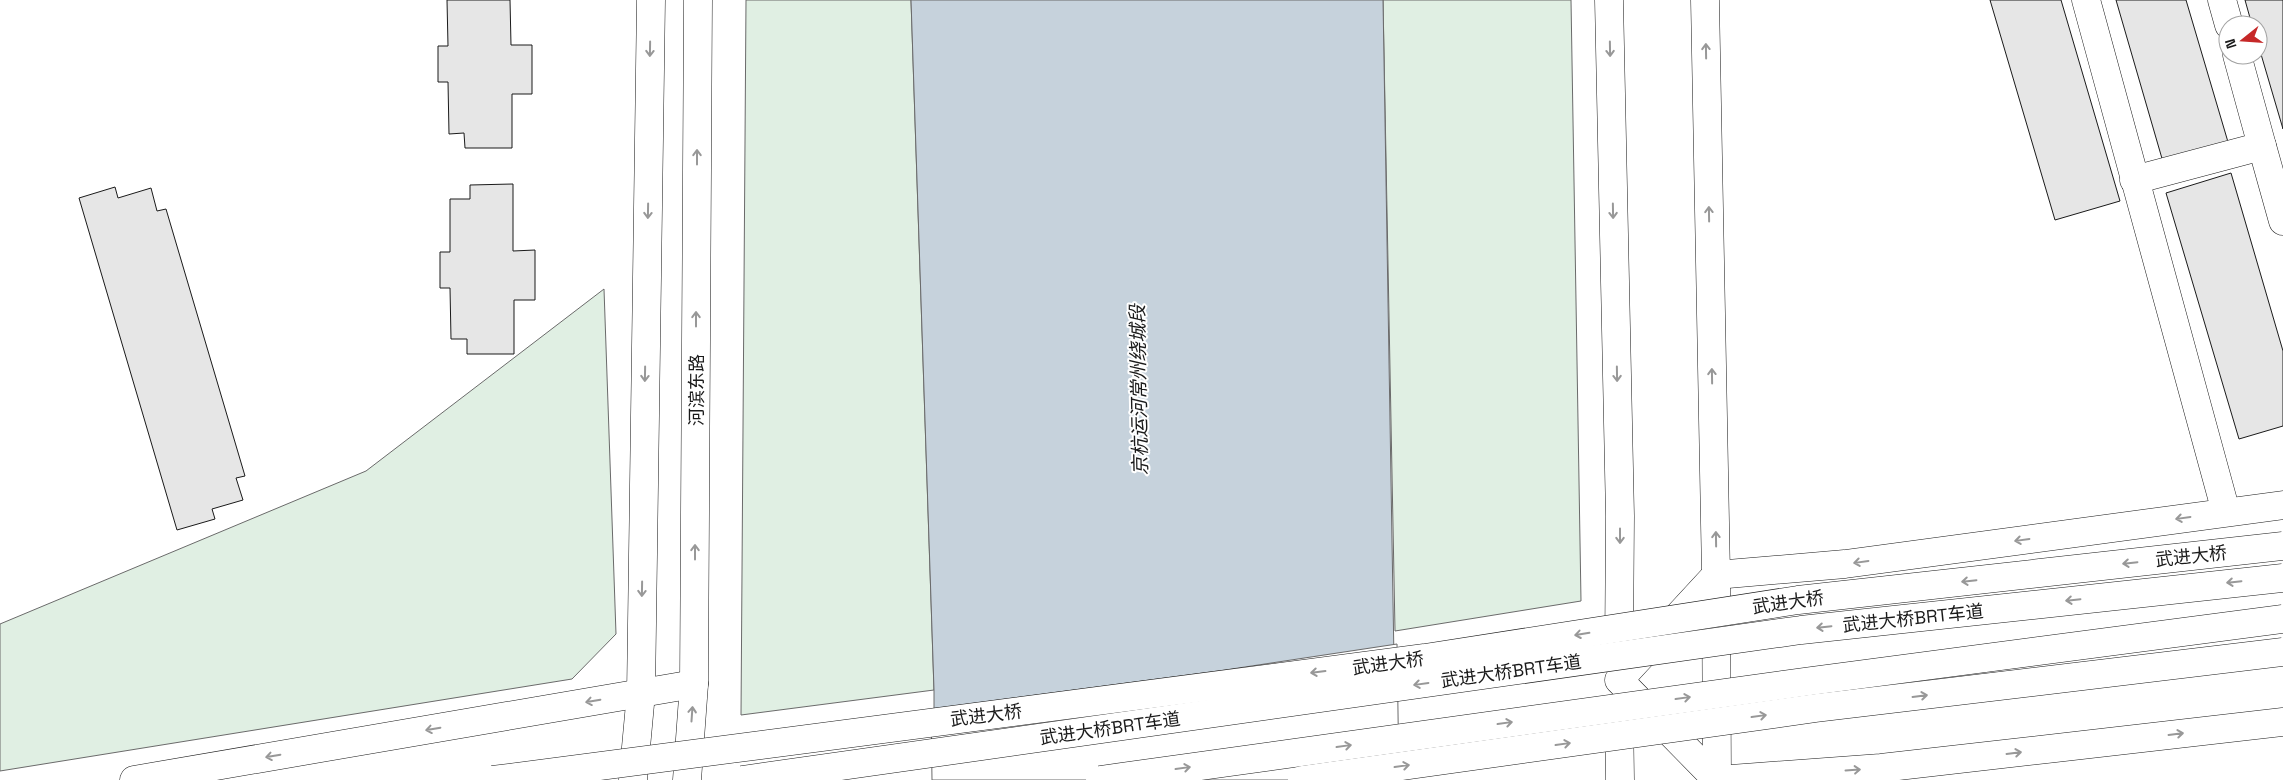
<svg xmlns="http://www.w3.org/2000/svg" width="2283" height="780" font-family="'Space Grotesk','Noto Sans SC',sans-serif">
	<style>
		.green { fill: #e0efe3; stroke: #6a6a6a }
		.water { fill: #c6d2dc; stroke: #6a6a6a }
		.pier { fill: #fff; stroke: #6a6a6a }
		.building { fill: #e6e6e6; stroke: #1a1a1a }
		.lines { fill: none; stroke-linecap: round; stroke-linejoin: round }
		.minor-casing { stroke: #1a1a1a; stroke-width: 29 }
		.major-casing { stroke: #1a1a1a; stroke-width: 29 }
		.highway-casing { stroke: #1a1a1a; stroke-width: 29 }
		.minor { stroke: #fff; stroke-width: 28 }
		.major { stroke: #fff; stroke-width: 28 }
		.highway { stroke: #fff; stroke-width: 28 }
		.minor-bridge-casing { stroke: #1a1a1a; stroke-width: 29; stroke-linecap: butt }
		.major-bridge-casing { stroke: #1a1a1a; stroke-width: 29; stroke-linecap: butt }
		.minor-bridge { stroke: #fff; stroke-width: 28 }
		.major-bridge { stroke: #fff; stroke-width: 28 }
		.oneway { stroke: #989898 }
		.labels { text-anchor: middle; dominant-baseline: central; stroke-width: 4; stroke-linejoin: round; paint-order: stroke }
		.street-label { font-size: 18px; fill: #1a1a1a; stroke: #fff }
		.water-label { font-size: 19px; font-style: italic; fill: #1a1a1a; stroke: #fff }
	</style>
	<rect width="100%" height="100%" fill="#fff"/>
	<g class="green">
		<path d="M746,0H911L934,690L741,715Z"/>
		<path d="M1383,0H1571L1581,601L1395,631Z"/>
		<path d="M604,289L616,634L572,679L0,771V624L366,471Z"/>
	</g>
	<path class="water" d="M911,0H1383L1396,780H934V690Z"/>
	<path class="pier" d="M1397,644L1399,780H932L931,709L1225,670Z"/>
	<g class="building">
		<path d="M447,0H510L511,45H532V94H512V148H465L464,133L449,134L448,82H438V46H448Z"/>
		<path d="M1990,0H2061L2120,201L2055,220Z"/>
		<path d="M2116,0H2186L2228,142L2163,162Z"/>
		<path d="M2245,0H2283V129L2258,44V25H2252Z"/>
		<path d="M2231,173L2283,351V426L2239,439L2166,193Z"/>
		<path d="M513,184V251L535,250V300H514V354H467V339H451L450,288H440V252H450V199H470V185Z"/>
		<path d="M115,187L118,198L151,188L157,211L166,209L245,476L236,478L243,500L212,509L215,519L177,530L79,198Z"/>
	</g>
	<g class="lines">
		<g class="minor-casing">
			<g id="minor">
				<path d="M2086,0L2226,512"/>
				<path d="M2222,0L2229,25"/>
				<path d="M2262,146L2283,221"/>
				<path d="M2134,180L2262,146L2237,55"/>
			</g>
		</g>
		<g class="major-casing">
			<g id="major">
				<path d="M134,780L694,684"/>
				<path d="M633,780L641,693L651,0"/>
				<path d="M687,780L694,684L698,0"/>
			</g>
		</g>
		<g class="highway-casing">
			<g id="highway">
				<path d="M1609,0L1620,516L1619,651"/>
				<path d="M1705,0L1716,575L1717,780"/>
				<path d="M2283,505L1845,564L1716,575L1619,680L1717,780L1881,768L2283,722"/>
				<path d="M1619,711L1620,780"/>
			</g>
		</g>
		<use href="#minor" class="minor"/>
		<use href="#major" class="major"/>
		<use href="#highway" class="highway"/>
		<g class="minor-bridge-casing">
			<g id="minor-bridge">
				<path d="M742,780L1801,630L2283,578"/>
				<path d="M1100,780L1811,681L2283,619"/>
			</g>
		</g>
		<g class="major-bridge-casing">
			<g id="major-bridge">
				<path d="M493,780L1425,658L1798,600L2283,546"/>
				<path d="M1302,780L1816,708L2283,652"/>
			</g>
		</g>
		<use href="#minor-bridge" class="minor-bridge"/>
		<use href="#major-bridge" class="major-bridge"/>
	</g>
	<defs><path id="oneway-shaft" d="M-6 0H5M1.5-3L5.5 0L1.5 3" fill="none" stroke-width="1.6" stroke-linecap="round" stroke-linejoin="round" transform="scale(1.25)"/></defs>
	<g class="oneway">
		<use href="#oneway-shaft" transform="translate(650 49) rotate(91)"/>
		<use href="#oneway-shaft" transform="translate(1610 49) rotate(89)"/>
		<use href="#oneway-shaft" transform="translate(1706 51) rotate(-91)"/>
		<use href="#oneway-shaft" transform="translate(697 157) rotate(-90)"/>
		<use href="#oneway-shaft" transform="translate(648 211) rotate(91)"/>
		<use href="#oneway-shaft" transform="translate(1613 211) rotate(89)"/>
		<use href="#oneway-shaft" transform="translate(1709 214) rotate(-91)"/>
		<use href="#oneway-shaft" transform="translate(696 319) rotate(-90)"/>
		<use href="#oneway-shaft" transform="translate(645 374) rotate(91)"/>
		<use href="#oneway-shaft" transform="translate(1617 374) rotate(89)"/>
		<use href="#oneway-shaft" transform="translate(1712 376) rotate(-91)"/>
		<use href="#oneway-shaft" transform="translate(2183 518) rotate(172)"/>
		<use href="#oneway-shaft" transform="translate(1620 536) rotate(90)"/>
		<use href="#oneway-shaft" transform="translate(1716 539) rotate(-91)"/>
		<use href="#oneway-shaft" transform="translate(2022 540) rotate(172)"/>
		<use href="#oneway-shaft" transform="translate(695 552) rotate(-90)"/>
		<use href="#oneway-shaft" transform="translate(1861 562) rotate(172)"/>
		<use href="#oneway-shaft" transform="translate(2130 563) rotate(174)"/>
		<use href="#oneway-shaft" transform="translate(1969 581) rotate(174)"/>
		<use href="#oneway-shaft" transform="translate(2234 582) rotate(174)"/>
		<use href="#oneway-shaft" transform="translate(642 589) rotate(91)"/>
		<use href="#oneway-shaft" transform="translate(2073 600) rotate(174)"/>
		<use href="#oneway-shaft" transform="translate(1824 627) rotate(174)"/>
		<use href="#oneway-shaft" transform="translate(1582 634) rotate(171)"/>
		<use href="#oneway-shaft" transform="translate(1318 672) rotate(173)"/>
		<use href="#oneway-shaft" transform="translate(1421 684) rotate(172)"/>
		<use href="#oneway-shaft" transform="translate(1920 696) rotate(-7)"/>
		<use href="#oneway-shaft" transform="translate(1683 698) rotate(-8)"/>
		<use href="#oneway-shaft" transform="translate(593 701) rotate(170)"/>
		<use href="#oneway-shaft" transform="translate(692 714) rotate(-86)"/>
		<use href="#oneway-shaft" transform="translate(1759 716) rotate(-8)"/>
		<use href="#oneway-shaft" transform="translate(1505 723) rotate(-8)"/>
		<use href="#oneway-shaft" transform="translate(433 729) rotate(170)"/>
		<use href="#oneway-shaft" transform="translate(2176 734) rotate(-7)"/>
		<use href="#oneway-shaft" transform="translate(1563 744) rotate(-8)"/>
		<use href="#oneway-shaft" transform="translate(1344 746) rotate(-8)"/>
		<use href="#oneway-shaft" transform="translate(2014 753) rotate(-7)"/>
		<use href="#oneway-shaft" transform="translate(273 756) rotate(170)"/>
		<use href="#oneway-shaft" transform="translate(1402 766) rotate(-8)"/>
		<use href="#oneway-shaft" transform="translate(1183 768) rotate(-8)"/>
		<use href="#oneway-shaft" transform="translate(1853 770) rotate(-4)"/>
	</g>
	<g class="labels">
		<g class="street-label">
			<text transform="translate(696 390) rotate(-90)">河滨东路</text>
			<text transform="translate(2191 556) rotate(-6)">武进大桥</text>
			<text transform="translate(1788 602) rotate(-8)">武进大桥</text>
			<text transform="translate(1913 618) rotate(-6)">武进大桥BRT车道</text>
			<text transform="translate(1388 663) rotate(-8)">武进大桥</text>
			<text transform="translate(1511 671) rotate(-8)">武进大桥BRT车道</text>
			<text transform="translate(986 715) rotate(-7)">武进大桥</text>
			<text transform="translate(1110 728) rotate(-8)">武进大桥BRT车道</text>
		</g>
		<g class="water-label">
			<text transform="translate(1139 390) rotate(-91)">京杭运河常州绕城段</text>
		</g>
	</g>
	<g transform="translate(2243 40) rotate(253)"><circle r="24" fill="#ffffff" stroke="#a3a3a3"/>
	<path d="M0-4L9 19L0 12L-9 19Z" fill="#c62828"/>
	<text y="-8" font-size="14" font-weight="bold" text-anchor="middle" fill="#1a1a1a">N</text>
	</g>
</svg>
